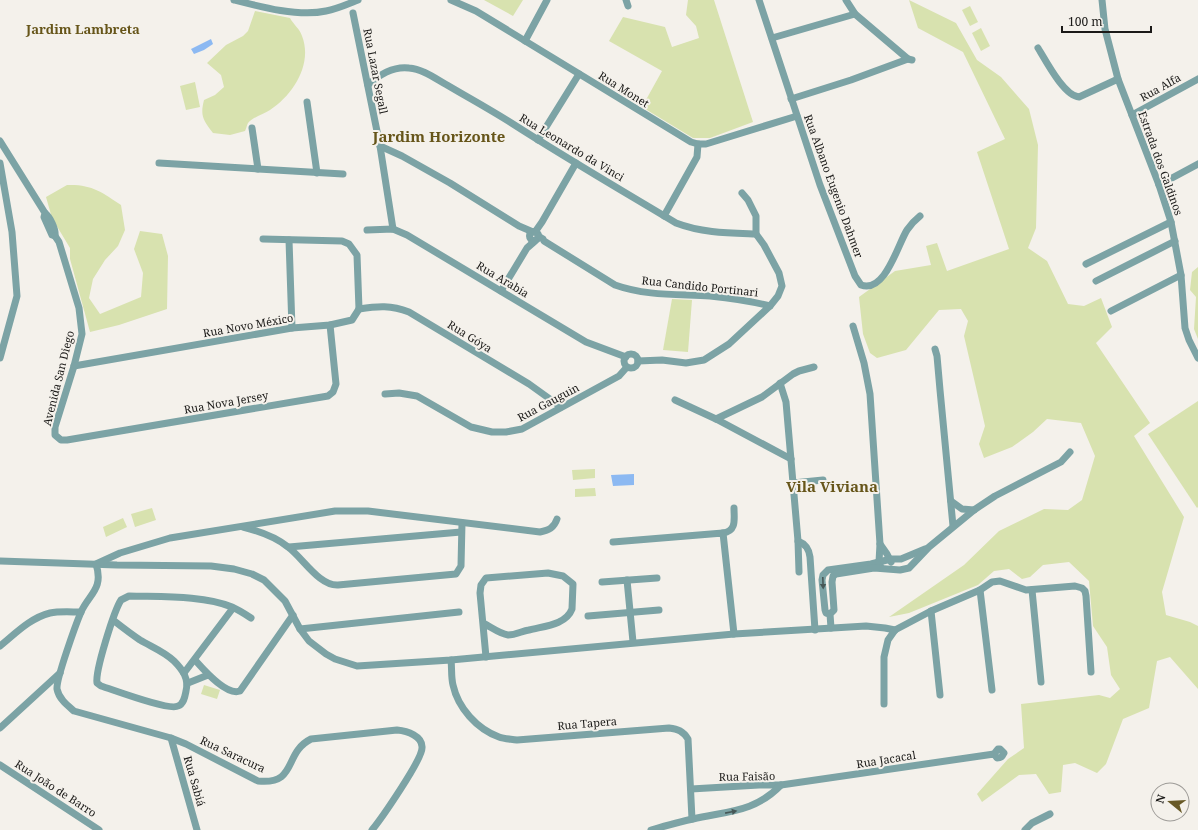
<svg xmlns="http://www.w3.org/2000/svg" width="1198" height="830" font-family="'Noto Serif',serif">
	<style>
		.green { fill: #d8e2af }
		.water { fill: #8cb9f2 }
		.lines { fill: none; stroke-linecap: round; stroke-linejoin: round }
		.minor { stroke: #7ca3a5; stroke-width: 7 }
		.oneway { fill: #475857 }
		.labels { text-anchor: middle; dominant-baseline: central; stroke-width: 4; stroke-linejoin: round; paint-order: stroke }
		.street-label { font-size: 11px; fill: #1b1a18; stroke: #f4f1eb }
		.quarter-label { font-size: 13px; font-weight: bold; fill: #665519; stroke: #f4f1eb }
		.district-label { font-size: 15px; font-weight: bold; fill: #665519; stroke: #f4f1eb }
	</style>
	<rect width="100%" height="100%" fill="#f4f1eb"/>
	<g class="green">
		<path d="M484,0H523L513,16Z"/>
		<path d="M688,0H714L753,122L710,138H693L642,107L662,71L609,41L623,17L665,27L672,47L699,38L696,26L686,15Z"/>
		<path d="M909,0L956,23L977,60L1001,77L1029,109L1038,145L1036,228L1028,248L1047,261L1068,304L1084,306L1101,298L1112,327L1096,343L1150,423L1134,436L1184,517L1162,592L1166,615L1190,622L1198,626V689L1170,657L1157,661L1149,708L1123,719L1106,764L1097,773L1075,763L1063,765L1061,792L1049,794L1036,774L1019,775L982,802L977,794L1008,759L1024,748L1021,704L1099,695L1110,698L1120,689L1111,675L1107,647L1093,626L1089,581L1069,562L1043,565L1030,577L1022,579L1009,569L994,571L978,585L909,613L889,617L964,565L999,531L1044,509L1068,510L1082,500L1095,456L1081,423L1047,419L1033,432L1012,447L984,458L979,444L985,426L964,336L968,321L961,309L939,310L906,350L877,358L870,353L863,334L859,297L895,271L931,265L926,246L937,243L947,271L1009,249L977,152L1005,139L963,52L918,28Z"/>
		<path d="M970,6L978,22L970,26L962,10Z"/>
		<path d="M255,11L290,18C293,24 300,29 302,36C313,64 293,95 270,110C264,114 253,117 248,123C247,125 246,129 245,131L230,135L213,133C203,120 200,116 204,100L215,95L224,87L221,75L207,63L226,45L243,36L248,31Z"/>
		<path d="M981,28L990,46L981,51L972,33Z"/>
		<path d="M195,82L200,107L186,110L180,86Z"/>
		<path d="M67,185C91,184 102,192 121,205L125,230L118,246L105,260L93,279L89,298L100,314L141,297L143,273L134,249L140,231L162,234L168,256L167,309L119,325L90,332L70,259V248L52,218L46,197Z"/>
		<path d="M1198,267V339L1194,329L1196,297L1190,290L1192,272Z"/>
		<path d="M672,299L692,300L688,352L663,350Z"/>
		<path d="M1198,401V507L1197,508L1148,434Z"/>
		<path d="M595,469V478L573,480L572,470Z"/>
		<path d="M595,488L596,496L575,497V489Z"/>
		<path d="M152,508L156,520L135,527L131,514Z"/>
		<path d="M123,518L127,527L106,537L103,527Z"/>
		<path d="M204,685L220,690L217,699L201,694Z"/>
	</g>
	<g class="water">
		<path d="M211,39L213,44L204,50L194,54L191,49Z"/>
		<path d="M634,474V485L613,486L611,475Z"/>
	</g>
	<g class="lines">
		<g class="minor">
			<path d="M234,0C261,7 299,17 326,11C337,9 348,4 358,0"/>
			<path d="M451,0L476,11L691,142L698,144H706L797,116"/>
			<path d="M626,0L628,6"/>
			<path d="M759,0L820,185L855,276L861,285C885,294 898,244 907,230C911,224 915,220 920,216"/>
			<path d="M846,0L855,14L908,59"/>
			<path d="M1102,0L1105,29L1118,79L1159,185L1171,222L1181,275L1185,328L1189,340L1198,358"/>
			<path d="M353,13L380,146L393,229"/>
			<path d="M772,38L855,14"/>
			<path d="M525,41L547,0"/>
			<path d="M1038,48C1046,61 1064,96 1079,97L1118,79"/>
			<path d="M368,85C380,74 393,66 409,68C423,69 436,79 447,85C469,98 491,110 513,124C566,158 621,190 676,223C702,233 729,233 756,234"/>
			<path d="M791,99L851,80L908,59L912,60"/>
			<path d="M307,102L317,173"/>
			<path d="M1132,115L1198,79"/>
			<path d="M252,128L258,169"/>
			<path d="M538,140L579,74"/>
			<path d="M0,141L45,213C50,217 56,229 55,236L52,235L44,217L45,213"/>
			<path d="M380,146L402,156L450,183L519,226L533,232"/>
			<path d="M0,163L12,232L17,296L0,358"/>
			<path d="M159,163L343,174"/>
			<path d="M1159,185L1198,164"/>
			<path d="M664,216L697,157L698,144"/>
			<path d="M367,230L393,229L407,235L586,342L626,357"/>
			<circle cx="534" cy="236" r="4.5"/>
			<path d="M535,232L542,222L576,163"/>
			<path d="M55,236L59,242L79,308L82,334L74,366L55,427V435L61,440H67L328,396L333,392L336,384L330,325"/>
			<path d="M538,236L543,239L544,241L615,285C646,296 678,294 710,296C730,298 751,301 770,306"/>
			<path d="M289,240L292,328"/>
			<path d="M1086,264L1171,222"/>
			<path d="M1096,281L1175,241"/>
			<path d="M501,291L527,248L535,241"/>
			<path d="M359,309C378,306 391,305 409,312L529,384L561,407"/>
			<path d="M1111,311L1181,275"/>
			<path d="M853,326L864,363L870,394L880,544L879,562L881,568"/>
			<path d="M935,349L937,356L940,390L953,526"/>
			<circle cx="631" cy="361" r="7"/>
			<path d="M638,361L662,360L686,363L704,360L729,344L770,306L778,296L782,286L779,273L764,245L756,234V216L748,200L742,193"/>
			<path d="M74,366L292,328L330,325L352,320L359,309L357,255L349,244L342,241L263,239"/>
			<path d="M780,383L786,402L798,541L799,572"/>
			<path d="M385,394L399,393L417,396L471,427L492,432H506L522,429L619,376L627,367"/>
			<path d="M675,400L716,419L791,459"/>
			<path d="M716,419L762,397L793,374L799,371L814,367"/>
			<path d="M793,483L823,480"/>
			<path d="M951,501L962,509L974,510"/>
			<path d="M243,527C259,531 275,536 288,547C303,558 319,586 338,585L456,574L461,566L462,523"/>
			<path d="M723,533C737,531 734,519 734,508"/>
			<path d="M798,541C806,544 809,549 810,557L815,630"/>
			<path d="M613,542L723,533L734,634"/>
			<path d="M880,544L887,554L891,562"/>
			<path d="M289,547L461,532"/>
			<path d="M0,561L117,565L211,566L234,569L252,574L264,580L285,601L300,629L309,641L326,654L335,659L357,666L451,660L734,634L866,626L885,628L895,630"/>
			<path d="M627,580L633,642"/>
			<path d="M602,582L657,578"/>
			<path d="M980,590L992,690"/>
			<path d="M1032,590L1041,682"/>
			<path d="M931,611L940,695"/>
			<path d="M830,614L826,613L825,610L822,580L823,575L828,570L871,564L891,559H901L925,549"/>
			<path d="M588,616L659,610"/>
			<path d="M113,620C122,627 131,634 140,640C152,647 165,652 174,661C183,670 189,679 186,691C185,696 184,704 178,706C169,711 114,690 101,686L97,683C95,671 114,611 121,600L129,596C160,597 204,595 232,607C239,610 245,614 251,618"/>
			<path d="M483,623C491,627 500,634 508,635C516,635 522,631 529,630C544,626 566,625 572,609L573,584L563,576L548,573L486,578L481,585L480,593L486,657"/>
			<path d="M831,628L830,614L834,610L832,582L833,576L836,574L874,568L900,570L909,568L929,547L974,510L995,496L1061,462L1070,452"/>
			<path d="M300,629L459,612"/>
			<path d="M0,646C15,634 30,618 50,613C59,611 71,612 81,612"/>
			<path d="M195,660C204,670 226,696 240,691L293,615"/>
			<path d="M451,660C452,669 451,677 453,685C458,708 477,729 499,737C504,739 511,739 517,740L669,728C678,729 683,731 688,739L692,819"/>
			<path d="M184,673L233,608"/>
			<path d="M188,683L208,675"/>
			<path d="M884,704V657L888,640L895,630L931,611L980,590L992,582L1000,581L1026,590L1075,586L1082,588L1085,591L1086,596L1091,672"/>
			<path d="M0,728L60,673"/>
			<path d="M171,738L197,830"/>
			<path d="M0,765L99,830"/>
			<path d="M691,789L759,785H781L994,754L998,749H1000L1004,753C1002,757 1001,758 997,758L994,754"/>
			<path d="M372,830C381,819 422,760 422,748C423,736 407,731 397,730L311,739C283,753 298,785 258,781L186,744L171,738L74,711C67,705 59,699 57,689C56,679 76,624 81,612C89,594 104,589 96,564L120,553L170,538L335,511H368L540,532C549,530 554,528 557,519"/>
			<path d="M651,830C665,826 679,822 693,819C728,811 755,812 781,785"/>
			<path d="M1025,830L1032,823L1050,814"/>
		</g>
	</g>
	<defs><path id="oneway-solid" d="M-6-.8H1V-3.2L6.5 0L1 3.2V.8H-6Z"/></defs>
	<g class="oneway">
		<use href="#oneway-solid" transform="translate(823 583) rotate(88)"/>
		<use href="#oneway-solid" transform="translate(731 812) rotate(-11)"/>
	</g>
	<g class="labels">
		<g class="street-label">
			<text transform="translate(376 71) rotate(79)">Rua Lazar Segall</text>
			<text transform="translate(1160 87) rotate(-29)">Rua Alfa</text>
			<text transform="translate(624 89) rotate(32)">Rua Monet</text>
			<text transform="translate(572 147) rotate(31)">Rua Leonardo da Vinci</text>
			<text transform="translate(1161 163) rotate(70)">Estrada dos Galdinos</text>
			<text transform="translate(834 186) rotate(70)">Rua Albano Eugenio Dahmer</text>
			<text transform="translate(503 279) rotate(31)">Rua Arabia</text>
			<text transform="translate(700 286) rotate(6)">Rua Candido Portinari</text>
			<text transform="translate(248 325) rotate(-10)">Rua Novo México</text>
			<text transform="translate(470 336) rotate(32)">Rua Góya</text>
			<text transform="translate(58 378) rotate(-76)">Avenida San Diego</text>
			<text transform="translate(226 402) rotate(-10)">Rua Nova Jersey</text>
			<text transform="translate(548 402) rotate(-28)">Rua Gauguin</text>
			<text transform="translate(587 723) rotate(-5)">Rua Tapera</text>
			<text transform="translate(233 754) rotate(25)">Rua Saracura</text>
			<text transform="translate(886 759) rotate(-9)">Rua Jacacal</text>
			<text transform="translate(747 776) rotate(-1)">Rua Faisão</text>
			<text transform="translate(195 781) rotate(74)">Rua Sabiá</text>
			<text transform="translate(56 788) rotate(33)">Rua João de Barro</text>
		</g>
		<g class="quarter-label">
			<text x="83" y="29">Jardim Lambreta</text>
		</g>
		<g class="district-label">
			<text x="439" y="136">Jardim Horizonte</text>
			<text x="832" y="486">Vila Viviana</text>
		</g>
	</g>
	<g transform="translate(1170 802) rotate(288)"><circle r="19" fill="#f4f1eb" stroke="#9d9b97"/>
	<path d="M0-3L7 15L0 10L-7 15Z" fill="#685926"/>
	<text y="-6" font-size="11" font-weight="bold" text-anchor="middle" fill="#1b1a18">N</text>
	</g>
	<path d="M1062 26v6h89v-6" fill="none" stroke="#1b1a18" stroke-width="2"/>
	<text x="1068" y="26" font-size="12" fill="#1b1a18" stroke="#f4f1eb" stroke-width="3" paint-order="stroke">100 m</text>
</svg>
